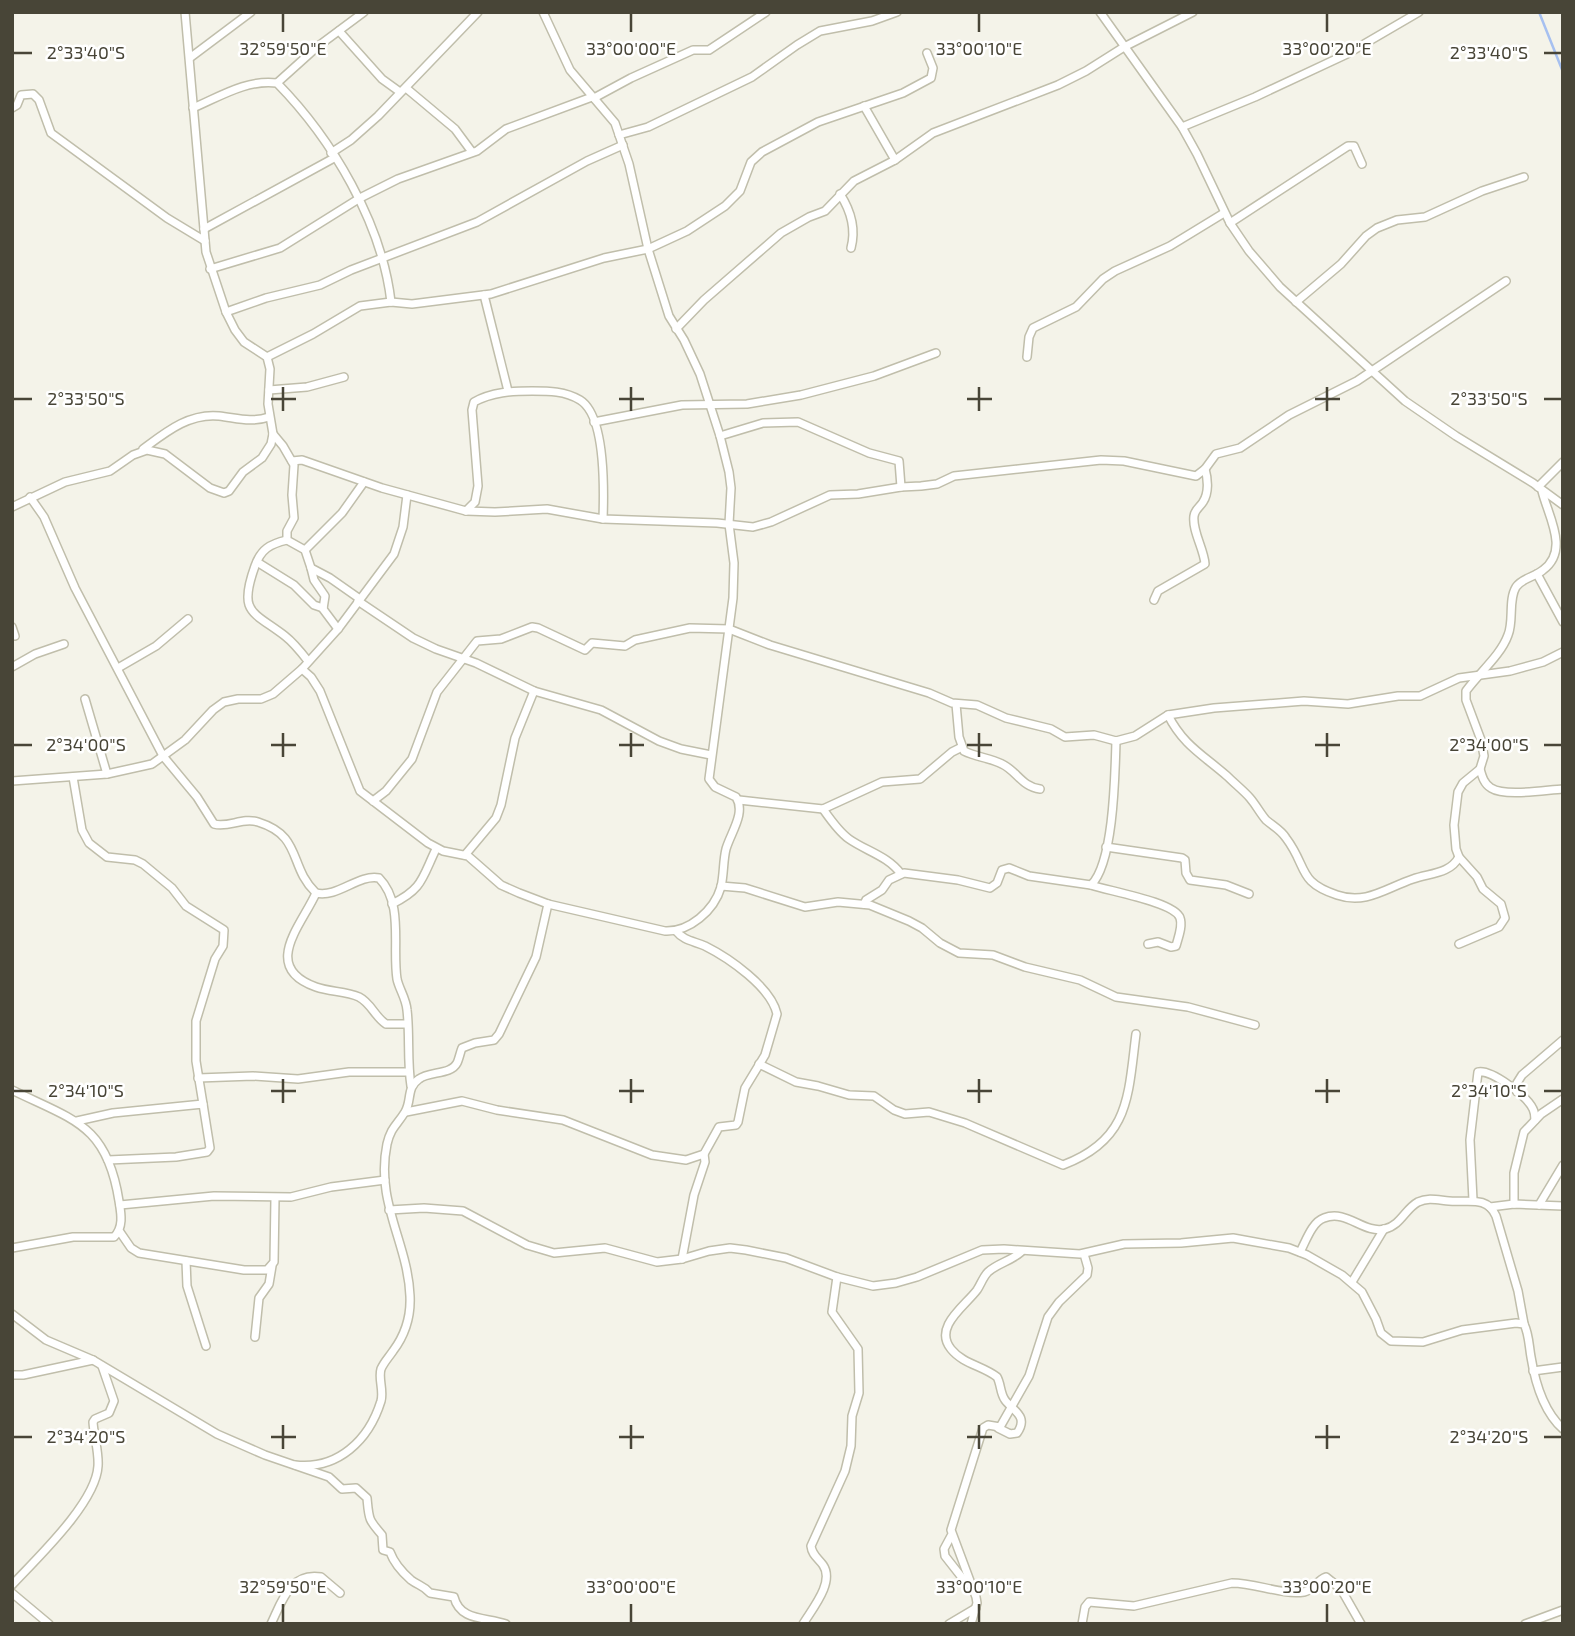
<svg xmlns="http://www.w3.org/2000/svg" width="1575" height="1636" font-family="'Exo 2',sans-serif">
	<style>
		.lines { fill: none; stroke-linecap: round; stroke-linejoin: round }
		.stream { stroke: #a6c0f0; stroke-width: 2.5 }
		.street-casing { stroke: #c0beab; stroke-width: 10 }
		.street { stroke: #fff; stroke-width: 7 }
		.ticks { fill: none; stroke: #484537; stroke-width: 2.5 }
		.ticks-label { font-size: 18px; text-anchor: middle; fill: #484537; stroke: #fff; stroke-width: 5; stroke-linejoin: round; paint-order: stroke }
	</style>
	<rect width="100%" height="100%" fill="#f4f3e9"/>
	<g class="lines">
		<path class="stream" d="M1539,12L1563,72"/>
		<g class="street-casing">
			<g id="street">
				<path d="M1100,12L1182,127L1197,154L1230,223L1249,251L1280,287L1405,401L1456,436L1533,483L1563,505"/>
				<path d="M339,31L382,79L400,92"/>
				<path d="M191,57L251,12"/>
				<path d="M277,83L317,47L364,12"/>
				<path d="M406,88L455,129L472,152"/>
				<path d="M594,98L631,78L693,50H709L766,12"/>
				<path d="M864,106L895,160"/>
				<path d="M12,108L17,105L21,95L33,94L39,100L51,133L167,218L205,241"/>
				<path d="M193,108C219,97 247,79 277,83C332,139 382,223 391,302"/>
				<path d="M1182,127L1255,97L1347,54L1419,12"/>
				<path d="M619,135L648,127L752,77L797,45L820,31L872,21L897,12"/>
				<path d="M331,153L351,140L378,116L478,12"/>
				<path d="M840,194C851,211 856,229 851,248"/>
				<path d="M1230,223L1348,146H1354L1362,164"/>
				<path d="M204,229L334,158"/>
				<path d="M210,269L280,248L360,198L398,179L477,151L506,129L592,97"/>
				<path d="M484,295L508,391"/>
				<path d="M1296,302L1341,264L1366,236L1377,228L1397,220L1425,217L1482,191L1524,177"/>
				<path d="M226,312L266,298L320,285L351,270L477,222L587,161L623,145"/>
				<path d="M676,329L704,300L781,233L809,217L825,211L854,181L895,160L933,133L1058,85L1086,71L1124,47L1193,12"/>
				<path d="M267,357L313,334L360,306L391,302L412,304L491,294L604,258L648,249L687,231L725,206L740,191L751,162L762,152L818,122L903,93L931,78L933,68L927,53"/>
				<path d="M1027,357L1029,337L1033,328L1076,307L1103,279L1115,271L1170,246L1224,213"/>
				<path d="M269,390L307,387L344,377"/>
				<path d="M594,422L682,405L747,404L801,395L874,376L936,353"/>
				<path d="M273,434L283,446L294,465L292,495L294,518L287,531V540L305,550L311,568L330,578L360,599"/>
				<path d="M720,436L763,423L798,422L869,453L899,461L901,487"/>
				<path d="M143,449C166,432 189,413 219,416C237,418 251,423 269,417"/>
				<path d="M292,461L302,460L382,488L466,511L495,512L547,509L603,519L717,523L753,527L771,522L830,495L858,494L901,487L921,486L937,484L954,476L1101,460L1124,461L1196,476L1205,469L1216,454L1240,448L1289,415L1357,381L1506,281"/>
				<path d="M1538,487L1563,462"/>
				<path d="M30,497L44,517L75,588L163,756L197,797L214,824C229,828 242,817 258,822C303,836 288,866 316,893C338,898 358,874 379,878C404,903 392,947 397,979C399,989 406,998 407,1010C410,1035 407,1061 411,1086"/>
				<path d="M12,507L65,482L110,471L133,455L147,450L165,454L210,488L224,493L229,491L243,472L262,458L271,444L273,434L268,404L270,369L267,357L244,342L235,330L226,312L206,252L185,12"/>
				<path d="M466,511L475,502L478,486L472,410L474,402C492,392 512,391 532,391C549,391 565,391 580,400C606,416 604,491 603,519"/>
				<path d="M287,540C270,544 261,549 255,566C238,613 252,611 285,636C294,643 301,652 308,661"/>
				<path d="M305,550L342,513L364,482"/>
				<path d="M257,562L294,585L314,605L323,608"/>
				<path d="M311,568L314,580L325,596L323,609L338,629"/>
				<path d="M1537,574L1563,622"/>
				<path d="M1154,600L1158,591L1205,564C1204,549 1192,531 1194,516C1195,509 1200,507 1203,502C1209,493 1208,479 1205,469"/>
				<path d="M358,601L413,638L436,649L476,663L534,691L601,710L659,741L681,749L711,755"/>
				<path d="M12,627L15,636"/>
				<path d="M12,667L35,654L64,644"/>
				<path d="M118,668L156,646L188,619"/>
				<path d="M302,669L338,629L394,554L403,527L407,495"/>
				<path d="M85,699L107,774"/>
				<path d="M956,704L959,737L964,751C976,757 990,758 1002,764C1017,771 1022,787 1040,789"/>
				<path d="M1168,715C1183,745 1203,755 1227,776C1234,783 1244,791 1250,798C1256,805 1260,813 1266,820C1273,826 1281,830 1286,838C1308,867 1297,882 1337,895C1366,905 1386,888 1413,879C1430,873 1450,874 1459,857"/>
				<path d="M1480,769C1482,776 1484,784 1491,788C1505,797 1545,790 1563,789"/>
				<path d="M73,777L82,830L89,843L107,857L135,860L143,864L172,888L186,906L224,930L223,946L215,959L196,1021V1061L203,1104"/>
				<path d="M12,781L107,774L152,764L185,740L213,710L224,702L238,699H261L273,694L302,669L311,677L320,691L360,791L428,843L443,851L468,856L501,885L519,893L548,904L665,931C689,932 714,911 721,887C724,874 723,861 726,849C731,832 746,813 736,797L715,787L709,779L733,598L734,563L729,524L731,488L729,472L720,436L700,374L684,340L669,316L648,249L629,164L615,123L570,70L543,12"/>
				<path d="M739,800L823,809L882,782L920,779L952,752L962,747"/>
				<path d="M373,801L386,791L412,759L437,692L477,641L501,639L532,627L538,628L585,650L592,643L625,646L635,640L690,628L729,629L770,645L929,693L952,703L977,705L1006,718L1051,729L1065,737L1094,735L1116,741L1135,736L1168,715L1214,708L1304,701L1348,704L1398,696H1420L1459,678L1510,671L1543,662L1563,652"/>
				<path d="M823,809C830,819 839,832 849,839C866,851 888,856 901,874"/>
				<path d="M1106,847L1182,858L1185,860L1186,873L1190,880L1226,885L1249,894"/>
				<path d="M465,855L496,818L501,805L515,738L534,691"/>
				<path d="M1091,885C1108,891 1175,902 1180,918C1183,926 1178,938 1176,946L1171,947L1158,942L1148,944"/>
				<path d="M721,886L745,888L805,907L838,902L870,905L909,921L922,928L940,943L959,953L993,955L1025,967L1080,980L1116,997L1188,1007L1255,1025"/>
				<path d="M316,893C302,925 260,967 316,987C330,992 346,991 359,997C371,1003 375,1017 386,1024H407"/>
				<path d="M392,904C423,889 422,878 436,849"/>
				<path d="M864,904L866,900L882,890L889,880L904,873L958,880L990,888L997,883L1002,870L1009,868L1029,876L1091,885C1114,863 1115,773 1116,741"/>
				<path d="M1459,944L1499,927L1505,918L1501,904L1483,889L1477,877L1459,857L1456,849L1454,825L1458,792L1463,783L1480,769L1484,756L1481,740L1466,700V691C1479,673 1501,655 1508,635C1514,621 1508,600 1516,587C1522,578 1535,577 1543,570C1570,550 1548,516 1542,491"/>
				<path d="M759,1064L796,1082L818,1086L849,1095L874,1096L894,1110L905,1114L929,1112L965,1123L1063,1165C1130,1140 1128,1096 1136,1034"/>
				<path d="M198,1078L253,1076L298,1079L349,1072H409"/>
				<path d="M12,1090C73,1120 107,1124 119,1201C121,1213 124,1227 114,1237H73L12,1248"/>
				<path d="M1517,1092V1083L1522,1075L1563,1040"/>
				<path d="M406,1112L462,1101L497,1110L563,1120L652,1155L686,1160L704,1154L719,1127L736,1125L738,1122L745,1088L765,1055L777,1014C771,987 729,958 705,946C694,941 684,941 676,931"/>
				<path d="M77,1121L113,1113L203,1104L210,1148L207,1152L176,1157L108,1160"/>
				<path d="M1473,1200L1470,1140L1478,1072C1491,1069 1527,1096 1533,1109C1535,1113 1535,1116 1535,1120"/>
				<path d="M1514,1204V1173L1524,1132L1541,1114L1563,1099"/>
				<path d="M120,1205L214,1196L291,1197L331,1187L385,1180"/>
				<path d="M1539,1205L1563,1165"/>
				<path d="M1490,1207L1514,1204L1563,1206"/>
				<path d="M389,1210L424,1208L463,1211L527,1245L554,1253L605,1248L657,1262L682,1259L709,1251L730,1248L746,1250L786,1258L837,1277L873,1286L896,1283L917,1277L982,1250L1004,1249L1080,1254L1124,1244L1181,1243L1233,1238L1289,1248L1307,1255L1342,1275L1362,1292L1376,1319L1381,1333L1391,1341L1423,1342L1462,1330L1516,1323L1524,1324C1529,1334 1529,1346 1531,1357C1535,1382 1544,1412 1563,1429"/>
				<path d="M120,1232L131,1248L139,1253L244,1270H267L274,1262L275,1198"/>
				<path d="M1300,1252C1306,1241 1312,1222 1324,1218C1347,1209 1363,1234 1385,1229C1401,1225 1405,1209 1418,1202C1428,1197 1438,1200 1449,1201C1467,1203 1487,1195 1496,1216L1518,1291L1524,1324"/>
				<path d="M682,1259L694,1195L705,1162L704,1154"/>
				<path d="M186,1261L187,1286L206,1346"/>
				<path d="M1352,1282L1384,1229"/>
				<path d="M12,1314L46,1340L93,1360L217,1434L265,1455L329,1477L342,1489L356,1488L367,1498C369,1519 368,1519 382,1535L383,1550L390,1552C394,1563 403,1573 411,1580C419,1586 423,1585 430,1593L454,1597C460,1621 485,1617 506,1624"/>
				<path d="M255,1337L259,1298L269,1284L272,1266"/>
				<path d="M1533,1371L1563,1367"/>
				<path d="M12,1375H23L93,1360"/>
				<path d="M998,1428L1010,1434L1017,1433C1029,1416 1013,1411 1005,1400C1000,1393 1001,1384 997,1377C983,1366 963,1364 951,1349C933,1327 965,1306 977,1290C981,1284 983,1277 988,1272C998,1263 1011,1261 1021,1252"/>
				<path d="M295,1465C338,1470 369,1440 381,1401C384,1390 378,1379 381,1369C384,1362 389,1357 393,1351C405,1335 411,1317 410,1296C408,1243 375,1202 387,1144C391,1127 397,1125 405,1112C412,1101 406,1088 419,1079C429,1071 451,1075 457,1063C459,1059 460,1053 462,1048L475,1043L494,1040L499,1034L536,957L548,904"/>
				<path d="M951,1536L944,1549L945,1556L967,1584"/>
				<path d="M12,1585C36,1559 96,1503 98,1466C99,1452 94,1437 93,1422L95,1419L109,1413L114,1401L102,1366"/>
				<path d="M12,1593L49,1624"/>
				<path d="M271,1624C282,1601 290,1572 321,1577L340,1593"/>
				<path d="M803,1624C812,1609 835,1582 823,1565C818,1558 812,1555 811,1546L845,1471L851,1446L852,1416L859,1393L858,1349L832,1312L837,1277"/>
				<path d="M949,1624L976,1608"/>
				<path d="M971,1624L977,1603L976,1597L951,1530L983,1428L988,1425L1000,1427L1029,1376L1048,1317L1059,1302L1087,1275L1088,1268L1084,1254"/>
				<path d="M1082,1624L1085,1607L1089,1602L1134,1606L1232,1583C1256,1583 1281,1595 1304,1592C1314,1590 1317,1580 1326,1577L1341,1589L1361,1624"/>
				<path d="M1525,1624L1563,1610"/>
			</g>
		</g>
		<use href="#street" class="street"/>
	</g>
	<path class="ticks" d="M283,14V32M631,14V32M979,14V32M1327,14V32M14,53H32M1544,53H1561M283,387V411M631,387V411M979,387V411M1327,387V411M14,399H32M271,399H296M619,399H644M967,399H992M1315,399H1340M1544,399H1561M283,733V757M631,733V757M979,733V757M1327,733V757M14,745H32M271,745H296M619,745H644M967,745H992M1315,745H1340M1544,745H1561M283,1079V1103M631,1079V1103M979,1079V1103M1327,1079V1103M14,1091H32M271,1091H296M619,1091H644M967,1091H992M1315,1091H1340M1544,1091H1561M283,1425V1449M631,1425V1449M979,1425V1449M1327,1425V1449M14,1437H32M271,1437H296M619,1437H644M967,1437H992M1315,1437H1340M1544,1437H1561M283,1604V1622M631,1604V1622M979,1604V1622M1327,1604V1622"/>
	<g class="ticks-label">
		<text x="283" y="55">32°59'50"E</text>
		<text x="631" y="55">33°00'00"E</text>
		<text x="979" y="55">33°00'10"E</text>
		<text x="1327" y="55">33°00'20"E</text>
		<text x="86" y="59">2°33'40"S</text>
		<text x="1489" y="59">2°33'40"S</text>
		<text x="86" y="405">2°33'50"S</text>
		<text x="1489" y="405">2°33'50"S</text>
		<text x="86" y="751">2°34'00"S</text>
		<text x="1489" y="751">2°34'00"S</text>
		<text x="86" y="1097">2°34'10"S</text>
		<text x="1489" y="1097">2°34'10"S</text>
		<text x="86" y="1443">2°34'20"S</text>
		<text x="1489" y="1443">2°34'20"S</text>
		<text x="283" y="1593">32°59'50"E</text>
		<text x="631" y="1593">33°00'00"E</text>
		<text x="979" y="1593">33°00'10"E</text>
		<text x="1327" y="1593">33°00'20"E</text>
	</g>
	<rect width="1575" height="1636" fill="none" stroke="#484537" stroke-width="28"/>
</svg>
